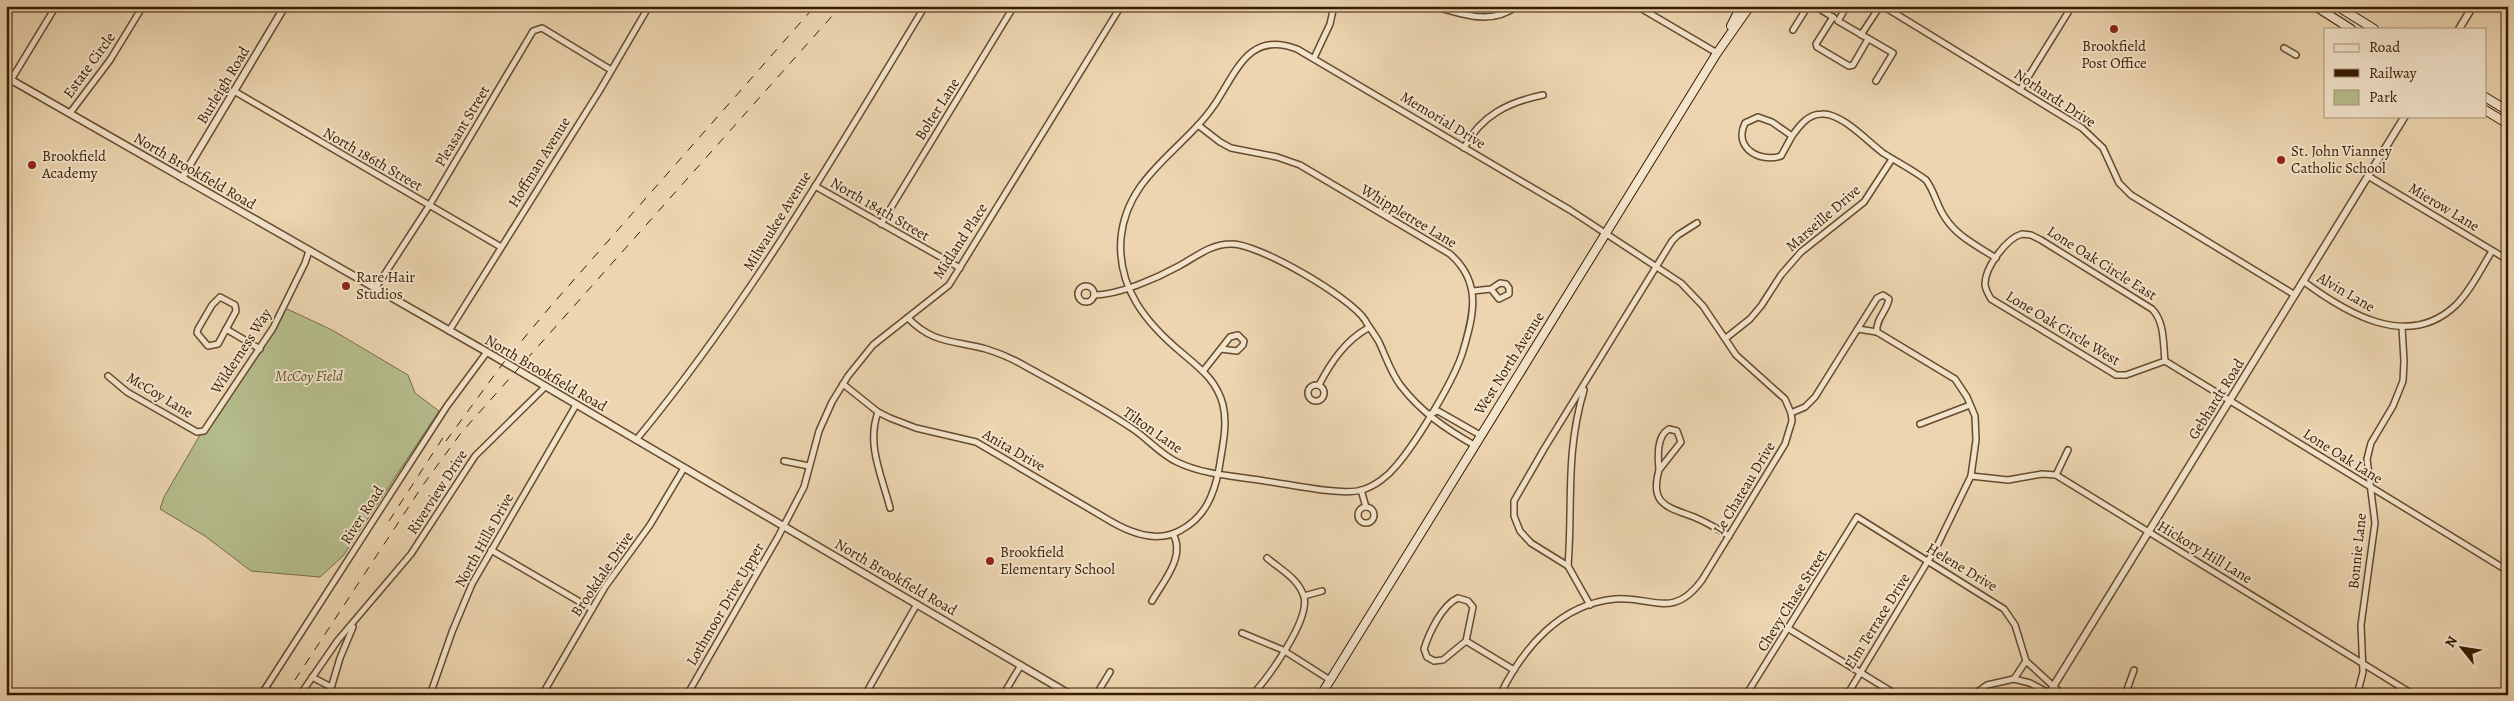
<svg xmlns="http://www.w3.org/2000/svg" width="2514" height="701" font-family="Alegreya,serif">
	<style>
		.green { fill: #b6be8d; stroke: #776d47 }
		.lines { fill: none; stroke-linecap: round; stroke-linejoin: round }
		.minor-casing { stroke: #654a2d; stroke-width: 8 }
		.tertiary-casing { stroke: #654a2d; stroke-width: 9 }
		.secondary-casing { stroke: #381c01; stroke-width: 10 }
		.minor { stroke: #f3e4cc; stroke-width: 5 }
		.tertiary { stroke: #f3e4cc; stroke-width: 6 }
		.secondary { stroke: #f3e4cc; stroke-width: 8 }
		.rail { stroke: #381c01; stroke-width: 1; stroke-dasharray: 9 9; stroke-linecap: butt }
		.poi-dot { fill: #8f2418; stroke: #f3e4cc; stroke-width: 2 }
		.labels { text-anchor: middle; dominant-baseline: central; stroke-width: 4; stroke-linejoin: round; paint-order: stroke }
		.poi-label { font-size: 15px; fill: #381c01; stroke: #f3e4cc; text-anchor: start }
		.street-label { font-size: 15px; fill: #381c01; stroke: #f3e4cc }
		.park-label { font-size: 15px; font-style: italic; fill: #5e4d2b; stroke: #f3e4cc }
	</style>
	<rect width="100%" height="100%" fill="#ecd5b0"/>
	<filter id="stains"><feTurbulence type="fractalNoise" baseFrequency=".004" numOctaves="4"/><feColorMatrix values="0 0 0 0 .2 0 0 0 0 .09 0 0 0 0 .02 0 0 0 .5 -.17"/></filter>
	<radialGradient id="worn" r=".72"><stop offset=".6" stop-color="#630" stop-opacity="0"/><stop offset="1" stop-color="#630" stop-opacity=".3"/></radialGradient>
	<path class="green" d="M285,308L332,330L408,375L415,393L439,411L343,556L320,577L251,571L205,536L160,509L164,497L200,435L209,428Z"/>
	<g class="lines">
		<g class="minor-casing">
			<g id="minor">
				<path d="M1433,6C1462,14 1491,26 1517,6"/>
				<path d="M1637,6L1717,53"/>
				<path d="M1815,6L1834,18"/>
				<path d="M1847,6L1838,21L1893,53L1876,81"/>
				<path d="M1883,6L2082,128L2103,148L2119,183L2131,195L2295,295"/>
				<path d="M1833,17L1816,44L1817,47L1849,66L1853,65L1868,39"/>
				<path d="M1793,30L1808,6"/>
				<path d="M1861,35L1880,6"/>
				<path d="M2284,48L2296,55"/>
				<path d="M1314,58L1330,24L1334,6"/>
				<path d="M11,80L56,6"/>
				<path d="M2020,90L2072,6"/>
				<path d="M234,91L501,247"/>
				<path d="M70,113L110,60L143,6"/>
				<path d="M1758,117L1772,122L1792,136L1781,156C1760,163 1733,148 1745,123Z"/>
				<path d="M1792,136C1800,125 1808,114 1822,114C1842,113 1868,142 1883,153C1897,162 1913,170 1926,180C1935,192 1937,207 1946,219C1958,237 1979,247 1996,258"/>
				<path d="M1464,148C1481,115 1509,102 1543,95"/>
				<path d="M2368,176L2508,260"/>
				<path d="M815,186L960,268"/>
				<path d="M881,224L1014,6"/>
				<path d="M2022,234L2031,235L2041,240L2152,309C2165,322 2163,344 2165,361L2126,375H2116L1991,299C1988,294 1985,289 1985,284C1985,267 2007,238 2022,234Z"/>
				<path d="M2303,281C2346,313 2408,351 2456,305C2471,290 2481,269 2492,251"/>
				<circle cx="1086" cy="294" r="8"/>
				<path d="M375,289L429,206L533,31L542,28L611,70"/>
				<path d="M1473,291L1491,289L1500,283L1506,284L1509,288V294L1499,299L1491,289"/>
				<path d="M1094,295C1119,295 1157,278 1179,266C1197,256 1211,244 1231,244C1258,243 1350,297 1365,320C1369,327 1375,335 1379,342C1386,357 1391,373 1401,386C1421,412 1446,429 1474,445"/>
				<path d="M220,297L235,305L236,311L218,344L208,346L197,333L198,329L212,305Z"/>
				<path d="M908,318C933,344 953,340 986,349C999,353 1013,359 1025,366C1061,386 1099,406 1133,429C1148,439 1160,454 1177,462C1204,475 1235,476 1265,481C1289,484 1340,496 1362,490C1375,486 1388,476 1396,466C1416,443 1455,379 1463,351C1474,314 1482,282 1450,254L1300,165L1277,157L1231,148L1220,142L1198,125"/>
				<path d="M226,329L260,349"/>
				<path d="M449,331L600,90L649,6"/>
				<path d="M1726,338L1750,319L1761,306L1781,275L1801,252L1864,202L1892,159"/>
				<path d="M2165,361L2508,571"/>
				<path d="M1204,370L1230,337L1238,335L1244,341L1243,345L1237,351L1221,349"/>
				<path d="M108,376L127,392L197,432L204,431L273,328L305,263L309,251"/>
				<path d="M843,384L878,412L890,418L916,428L976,442L1112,522C1133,534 1159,543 1181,530C1205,517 1214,495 1219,469C1222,448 1228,426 1223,405C1217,381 1200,368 1182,353C1146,323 1117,288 1121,238C1127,172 1190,148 1220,96C1239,65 1253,32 1297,49L1570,210L1681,283L1703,306L1736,355L1785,399L1791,413L1792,421L1785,444L1702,580C1673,620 1652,596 1615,599C1560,604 1523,648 1500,695"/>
				<circle cx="1316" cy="393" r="8"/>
				<path d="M1319,385C1331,362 1345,341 1368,328"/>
				<path d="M878,412C866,445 882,476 890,508"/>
				<path d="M1791,413L1805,407L1815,397L1877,298L1883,295L1889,299C1887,311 1875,320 1877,332"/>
				<path d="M1430,414L1438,411L1480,435"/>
				<path d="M1920,424L1970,405"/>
				<path d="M1669,429L1677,431L1681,442L1659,470C1658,458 1656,436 1669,429Z"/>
				<path d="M636,440C747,306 835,155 925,6"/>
				<path d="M784,461L809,466"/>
				<path d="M1659,470C1649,505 1668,507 1694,517C1706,522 1718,529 1729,536"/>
				<path d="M2056,475L2068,450"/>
				<path d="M1971,476L2008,480L2042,474L2056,475L2414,695"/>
				<path d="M1361,490L1366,507"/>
				<circle cx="1366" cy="515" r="8"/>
				<path d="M491,550L592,609"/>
				<path d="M1568,566C1573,502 1565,454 1584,390"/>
				<path d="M1304,596L1322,591"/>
				<path d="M1458,598L1468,601L1473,607L1466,641L1443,660L1434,661L1427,657L1424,649C1429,633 1442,605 1458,598Z"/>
				<path d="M1152,601C1163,582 1186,556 1173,534"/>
				<path d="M1590,605L1568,566L1531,543L1520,531L1514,516V501L1544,449L1672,241L1678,235L1697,223"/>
				<path d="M1789,629L1897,695"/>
				<path d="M1242,633L1283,650L1330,680"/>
				<path d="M1466,641L1514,670"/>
				<path d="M312,677L331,687"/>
				<path d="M2014,679L2030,683L2049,693"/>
				<path d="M261,695L447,406L487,352"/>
				<path d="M300,695L338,640L411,554L475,456L545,387"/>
				<path d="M329,695L340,658L353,627"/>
				<path d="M430,695L452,632L472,584L576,405"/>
				<path d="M542,695L605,587L650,525L684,468"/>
				<path d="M687,695L778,537L804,487L819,431L832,402L848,376L873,345L949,285L1121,6"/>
				<path d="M865,695L917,604"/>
				<path d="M1003,695L1021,665"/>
				<path d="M1096,695L1110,672"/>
				<path d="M1252,695C1268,678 1310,620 1304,597C1299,579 1281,570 1267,558"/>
				<path d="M1746,695L1857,517L2004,609L2015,625L2026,661L2063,695"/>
				<path d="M1847,695L1937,546L1971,476L1976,440L1975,416L1967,397L1955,379L1877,332L1858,329"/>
				<path d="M1973,695L1987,685L2014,679L2026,661"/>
				<path d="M2125,695L2134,670"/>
				<path d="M2357,695L2363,672L2361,625L2375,523L2367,459L2371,443L2393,406L2403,381L2404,361L2402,327"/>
			</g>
		</g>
		<g class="tertiary-casing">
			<g id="tertiary">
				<path d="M2459,29L2473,6"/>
				<path d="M6,77L487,352L1071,695"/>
				<path d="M182,178L285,6"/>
				<path d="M2048,695L2405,116"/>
			</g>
		</g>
		<g class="secondary-casing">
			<g id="secondary">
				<path d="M2315,6L2351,29"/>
				<path d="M2337,6L2374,29"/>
				<path d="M1731,26L1741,6"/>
				<path d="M2485,97L2508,111"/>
				<path d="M2485,110L2508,124"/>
				<path d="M1321,695L1717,53L1750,6"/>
			</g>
		</g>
		<use href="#minor" class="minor"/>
		<use href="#tertiary" class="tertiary"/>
		<use href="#secondary" class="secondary"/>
		<g class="rail">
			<path d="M446,441L504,362L550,307L815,6"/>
			<path d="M389,521L446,433"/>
			<path d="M285,695L423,485L461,433L841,6"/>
		</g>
	</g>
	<g class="poi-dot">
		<circle cx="2114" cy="29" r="5"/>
		<circle cx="2281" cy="160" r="5"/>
		<circle cx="32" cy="165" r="5"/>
		<circle cx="346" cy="286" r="5"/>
		<circle cx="990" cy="561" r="5"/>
	</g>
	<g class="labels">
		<g class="poi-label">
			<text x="2114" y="46" text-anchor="middle">Brookfield<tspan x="2114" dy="17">Post Office</tspan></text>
			<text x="2291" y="151">St. John Vianney<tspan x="2291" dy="17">Catholic School</tspan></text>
			<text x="42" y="156">Brookfield<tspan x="42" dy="17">Academy</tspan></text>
			<text x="356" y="277">Rare Hair<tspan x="356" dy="17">Studios</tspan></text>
			<text x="1000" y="552">Brookfield<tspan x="1000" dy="17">Elementary School</tspan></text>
		</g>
		<g class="street-label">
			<text transform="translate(89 65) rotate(-54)">Estate Circle</text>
			<text transform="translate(223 85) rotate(-59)">Burleigh Road</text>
			<text transform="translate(2055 98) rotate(33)">Norhardt Drive</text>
			<text transform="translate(937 109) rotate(-58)">Bolter Lane</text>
			<text transform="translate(1443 120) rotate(31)">Memorial Drive</text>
			<text transform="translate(462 126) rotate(-59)">Pleasant Street</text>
			<text transform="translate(373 159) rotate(30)">North 186th Street</text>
			<text transform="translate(539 162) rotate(-58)">Hoffman Avenue</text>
			<text transform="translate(195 171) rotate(30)">North Brookfield Road</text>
			<text transform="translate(2444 207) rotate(31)">Mierow Lane</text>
			<text transform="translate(880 209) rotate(30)">North 184th Street</text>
			<text transform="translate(1409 216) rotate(31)">Whippletree Lane</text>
			<text transform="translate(1823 218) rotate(-41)">Marseille Drive</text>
			<text transform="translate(777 221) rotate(-58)">Milwaukee Avenue</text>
			<text transform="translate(960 241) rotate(-57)">Midland Place</text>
			<text transform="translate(2102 263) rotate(32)">Lone Oak Circle East</text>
			<text transform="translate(2346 292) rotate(30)">Alvin Lane</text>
			<text transform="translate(2063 328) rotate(31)">Lone Oak Circle West</text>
			<text transform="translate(241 351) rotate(-57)">Wilderness Way</text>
			<text transform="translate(1509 363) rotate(-58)">West North Avenue</text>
			<text transform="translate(546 373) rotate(30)">North Brookfield Road</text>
			<text transform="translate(160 395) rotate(31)">McCoy Lane</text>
			<text transform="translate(2216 399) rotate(-58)">Gebhardt Road</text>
			<text transform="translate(1153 430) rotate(35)">Tilton Lane</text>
			<text transform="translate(1014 450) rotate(30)">Anita Drive</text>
			<text transform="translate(2343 456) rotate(32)">Lone Oak Lane</text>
			<text transform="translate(1744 488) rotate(-59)">Le Chateau Drive</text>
			<text transform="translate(437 492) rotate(-57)">Riverview Drive</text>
			<text transform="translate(362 515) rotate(-57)">River Road</text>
			<text transform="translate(484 540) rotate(-61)">North Hills Drive</text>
			<text transform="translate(2357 551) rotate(-84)">Bonnie Lane</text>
			<text transform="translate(2205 552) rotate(31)">Hickory Hill Lane</text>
			<text transform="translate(1962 567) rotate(31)">Helene Drive</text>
			<text transform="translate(602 574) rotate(-56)">Brookdale Drive</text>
			<text transform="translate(896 577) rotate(30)">North Brookfield Road</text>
			<text transform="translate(1792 600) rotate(-58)">Chevy Chase Street</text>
			<text transform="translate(725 604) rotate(-60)">Lothmoor Drive Upper</text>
			<text transform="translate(1877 621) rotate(-58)">Elm Terrace Drive</text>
		</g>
		<g class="park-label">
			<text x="309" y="376">McCoy Field</text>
		</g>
	</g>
	<rect width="2514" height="701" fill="none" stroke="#ecd5b0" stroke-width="25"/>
	<rect x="8" y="8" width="2499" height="686" fill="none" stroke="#381c01" stroke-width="2.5"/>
	<rect x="12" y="12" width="2489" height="676" fill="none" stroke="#381c01"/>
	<rect x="2324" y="28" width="162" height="90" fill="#f3e4cc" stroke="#a8947b"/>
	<rect x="2334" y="44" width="25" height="8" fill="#f3e4cc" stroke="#a8947b"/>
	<text x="2369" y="52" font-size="15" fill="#381c01">Road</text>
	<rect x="2334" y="69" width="25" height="8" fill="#381c01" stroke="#a8947b"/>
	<text x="2369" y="78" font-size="15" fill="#381c01">Railway</text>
	<rect x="2334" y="90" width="25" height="15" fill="#b6be8d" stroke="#a8947b"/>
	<text x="2369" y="102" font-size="15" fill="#381c01">Park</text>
	<g transform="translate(2462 648) rotate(300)" stroke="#f3e4cc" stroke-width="4" paint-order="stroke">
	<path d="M0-4L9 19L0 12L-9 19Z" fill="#381c01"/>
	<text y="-8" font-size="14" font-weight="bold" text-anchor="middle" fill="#381c01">N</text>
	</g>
	<rect width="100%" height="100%" filter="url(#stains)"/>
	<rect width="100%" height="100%" fill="url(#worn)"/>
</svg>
